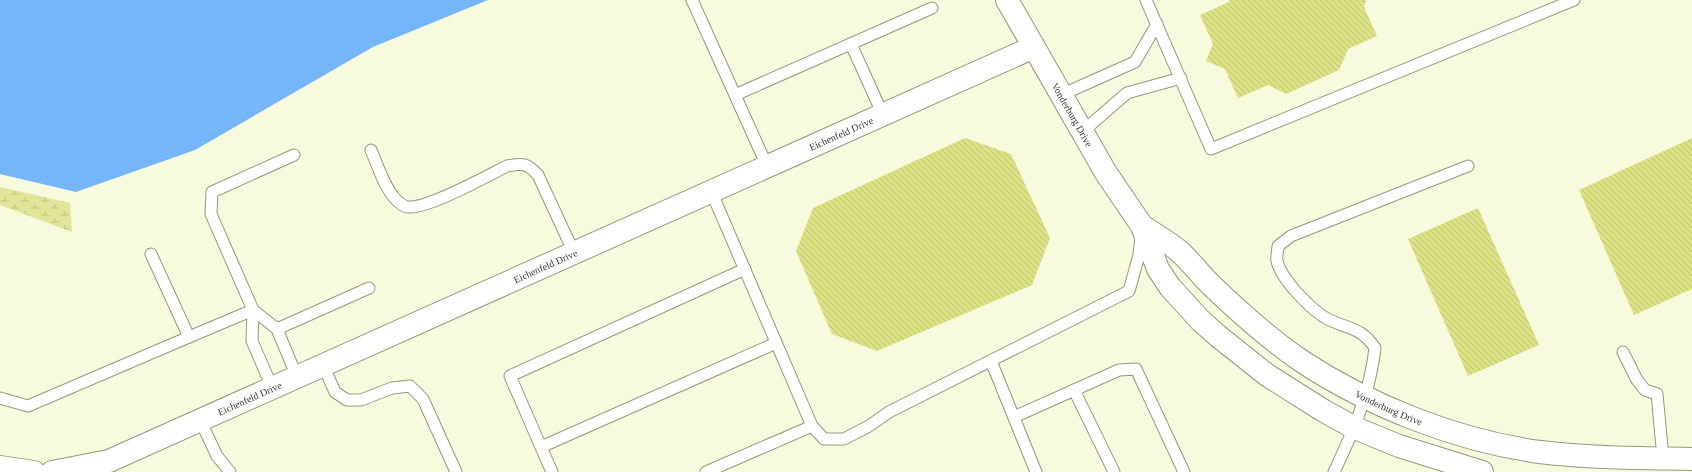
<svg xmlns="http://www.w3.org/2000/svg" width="1692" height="472" font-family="'Times New Roman',serif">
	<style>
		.wetland { fill: url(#wetland-marsh) }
		.water { fill: #75b5f9 }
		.building { fill: url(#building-back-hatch) }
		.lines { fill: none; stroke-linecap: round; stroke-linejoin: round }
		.service-casing { stroke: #95977c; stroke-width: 13 }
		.minor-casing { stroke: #95977c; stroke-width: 24 }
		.tertiary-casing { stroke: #95977c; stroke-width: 24 }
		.service { stroke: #fff; stroke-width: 11 }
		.minor { stroke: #fff; stroke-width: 22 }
		.tertiary { stroke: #fff; stroke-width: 22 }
		.labels { text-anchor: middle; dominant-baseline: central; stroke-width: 3; stroke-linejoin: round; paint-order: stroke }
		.street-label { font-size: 10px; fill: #36372c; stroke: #f7fadc }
	</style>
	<defs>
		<pattern id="wetland-marsh" width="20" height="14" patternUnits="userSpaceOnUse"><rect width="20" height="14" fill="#e0e599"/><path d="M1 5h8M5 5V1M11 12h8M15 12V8" fill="none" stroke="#c1c584"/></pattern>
		<pattern id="building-back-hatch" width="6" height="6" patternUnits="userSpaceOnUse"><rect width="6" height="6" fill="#dce283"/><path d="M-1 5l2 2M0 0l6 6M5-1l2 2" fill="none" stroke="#bdc271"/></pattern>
	</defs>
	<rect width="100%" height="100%" fill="#f7fadc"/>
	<path class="wetland" d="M0,187L70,203L72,232L0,205Z"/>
	<path class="water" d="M0,0H488L373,47L195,150L76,192L0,174Z"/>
	<g class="building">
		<path d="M1230,0H1366L1364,7L1377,36L1348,49L1339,70L1286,94L1268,85L1238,98L1225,69L1206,61L1213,44L1200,15L1229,2Z"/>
		<path d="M965,138L1011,154L1050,238L1032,285L877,351L832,334L796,251L813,208Z"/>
		<path d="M1692,138V289L1634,315L1579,190Z"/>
		<path d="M1478,208L1539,345L1468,376L1408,239Z"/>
	</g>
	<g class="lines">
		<g class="service-casing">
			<g id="service">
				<path d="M692,0L735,95"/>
				<path d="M1146,0L1211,149L1574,0"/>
				<path d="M851,44L883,115"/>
				<path d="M1061,95L1135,62L1157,24"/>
				<path d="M1082,132L1127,93L1181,78"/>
				<path d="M371,150C377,164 387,195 400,203C402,205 406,207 408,207C428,209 487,176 507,166C523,163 527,163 538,175L574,253"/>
				<path d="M767,166L735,95L932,8"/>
				<path d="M151,254L189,337L253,310L211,214L212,192L294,155"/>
				<path d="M277,329L369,288"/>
				<path d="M1623,352L1637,380L1645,390L1657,394L1663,458"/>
				<path d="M991,361L1036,472"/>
				<path d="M323,365L335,392L347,400H361L392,388L410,386L423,399L456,472"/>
				<path d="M272,387L252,341L253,310L277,329L297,377"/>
				<path d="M1074,390L1114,472"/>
				<path d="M0,398L28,406L189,337"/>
				<path d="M1014,417L1119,370L1136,369L1184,472"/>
				<path d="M200,420L217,456L230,472"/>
				<path d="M812,426L824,439H844L869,426L889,412L1129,291L1139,255L1141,236"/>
				<path d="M541,447L510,376L745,269"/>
				<path d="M552,472L541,447L776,343"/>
				<path d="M706,472L812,426L711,191"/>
				<path d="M1334,472C1353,432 1370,393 1375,348C1360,325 1344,329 1324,317C1309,307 1281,279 1277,261C1276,257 1278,250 1278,246L1291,236L1468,166"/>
			</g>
		</g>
		<g class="minor-casing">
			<g id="minor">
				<path d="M0,467L34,472"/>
				<path id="s1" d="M52,472L109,461L1034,47"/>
			</g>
		</g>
		<g class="tertiary-casing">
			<g id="tertiary">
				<path id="s2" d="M1007,0L1106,173L1142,226L1158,269L1170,287L1200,320L1218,336L1267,375L1324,411L1355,428L1399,446L1482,472"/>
				<path id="s3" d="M1142,226C1154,234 1169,242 1180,252C1191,262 1200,274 1210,284C1238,311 1268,338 1300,360C1369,406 1458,441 1540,452C1590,458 1641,458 1692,459"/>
			</g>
		</g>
		<use href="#service" class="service"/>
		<use href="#minor" class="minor"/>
		<use href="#tertiary" class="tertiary"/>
	</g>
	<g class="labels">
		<g class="street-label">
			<text stroke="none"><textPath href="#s2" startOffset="132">Vonderburg Drive</textPath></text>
			<text stroke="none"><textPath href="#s1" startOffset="860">Eichenfeld Drive</textPath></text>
			<text stroke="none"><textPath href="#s1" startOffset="536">Eichenfeld Drive</textPath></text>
			<text stroke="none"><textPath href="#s1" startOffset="212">Eichenfeld Drive</textPath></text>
			<text stroke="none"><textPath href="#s3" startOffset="309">Vonderburg Drive</textPath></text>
		</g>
	</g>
</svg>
